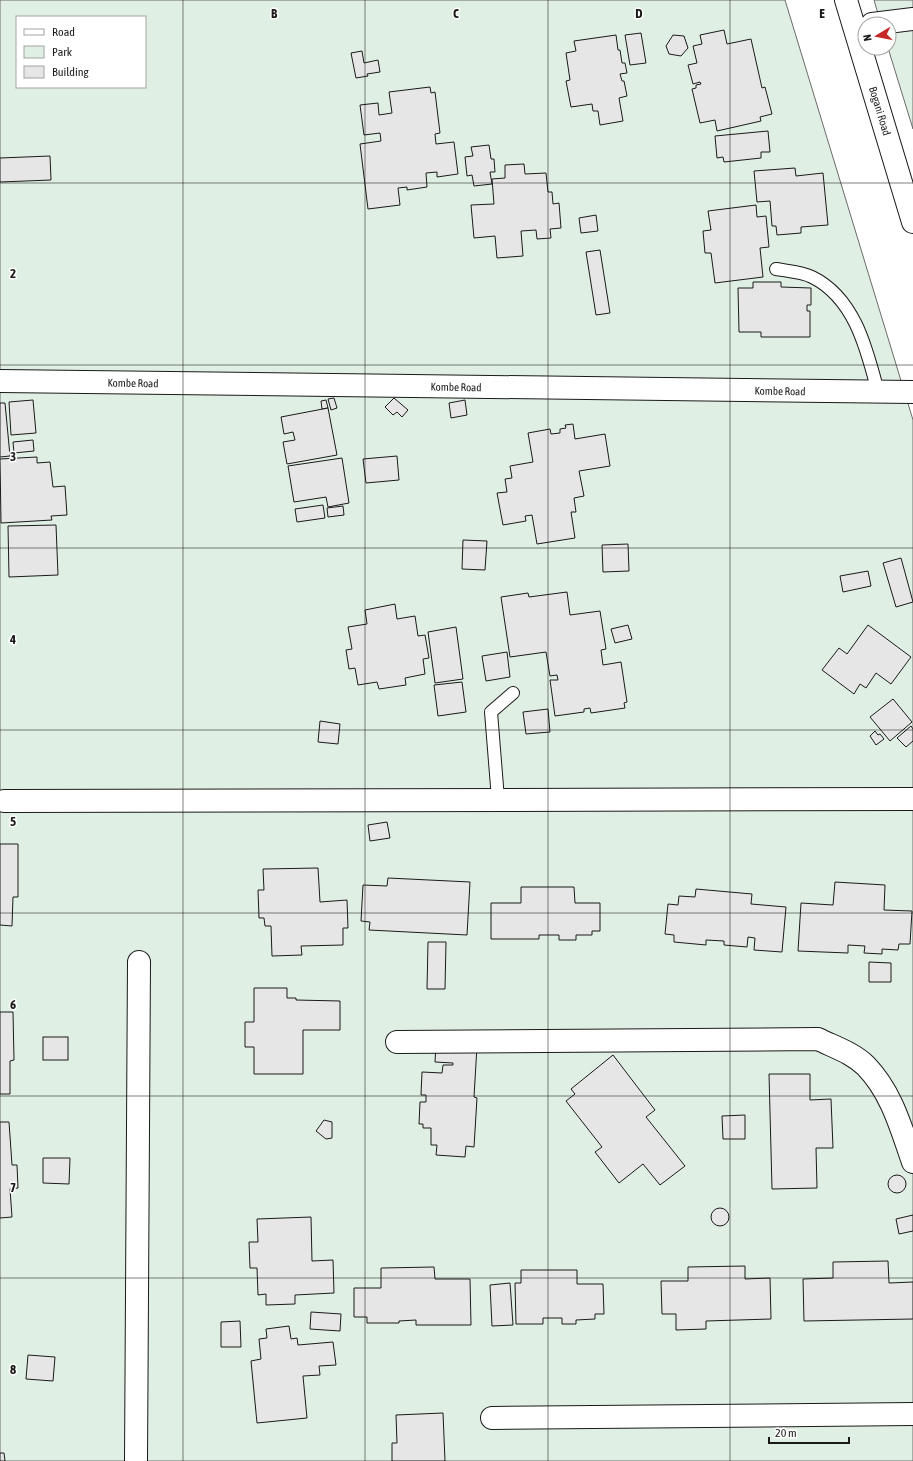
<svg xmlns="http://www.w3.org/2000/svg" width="913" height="1461" font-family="'Asap Condensed',sans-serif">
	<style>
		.green { fill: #e0efe3; stroke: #6a6a6a; fill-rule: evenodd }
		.building { fill: #e6e6e6; stroke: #1a1a1a }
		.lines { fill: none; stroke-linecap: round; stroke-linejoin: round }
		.lane-casing { stroke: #1a1a1a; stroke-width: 14 }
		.street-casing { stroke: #1a1a1a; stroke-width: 24 }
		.lane { stroke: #fff; stroke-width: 12 }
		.street { stroke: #fff; stroke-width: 22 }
		.grid { fill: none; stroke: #1a1a1a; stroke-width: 1; stroke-opacity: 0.55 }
		.labels { text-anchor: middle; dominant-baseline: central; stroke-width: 3; stroke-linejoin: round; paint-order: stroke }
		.street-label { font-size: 11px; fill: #1a1a1a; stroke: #fff }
		.grid-label { font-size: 13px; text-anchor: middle; font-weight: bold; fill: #1a1a1a; stroke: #fff; stroke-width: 3; stroke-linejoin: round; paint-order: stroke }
	</style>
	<rect width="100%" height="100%" fill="#fff"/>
	<g class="green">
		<path d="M0,0H785L913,420V1461H0ZM17,17H145V87H17Z"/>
		<path d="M874,0H913V129L888,48L889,24H881Z"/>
	</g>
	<g class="building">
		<path d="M724,30L727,44L751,39L762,88L765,87L772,114L760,117L761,121L717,131L715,120L700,123L692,89L696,88V85L701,84L700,82L693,84L688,65L697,63L693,46L702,44L700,35Z"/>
		<path d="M641,33L646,63L630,65L625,35Z"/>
		<path d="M616,35L618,50H620L622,63H625L627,73L620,74L622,81H624L627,96L619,98L623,121L600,125L598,111H593L592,104L571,107L566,81L570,80L566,53L576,51L574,41Z"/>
		<path d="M673,35L684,36L688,48L681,56L669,54L666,46Z"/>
		<path d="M362,51L364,63L378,60L380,72L367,74L368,76L356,78L351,53Z"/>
		<path d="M430,87L431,93L435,92L440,133L435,134L436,144L454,142L458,174L437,177V172L426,173L427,187L407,190V187L398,188L400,205L368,209L360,144L381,141L380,133L364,135L360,105L378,103L379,115L392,113L389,92Z"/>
		<path d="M768,131L770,152H761V158L724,162L723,157L717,158L715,136Z"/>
		<path d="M489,145L491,159H494L495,172H490L492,184L474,186L472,175L467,176L465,157L473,156L471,147Z"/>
		<path d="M50,156L51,180L0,182V158Z"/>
		<path d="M524,164L525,174L546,173L548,192H552L553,204L559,203L561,228L550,229L551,238L537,239L536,230L521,231L523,256L497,258L495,236L474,238L471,205L494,204L492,179L505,178V165Z"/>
		<path d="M795,168L796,176L823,173L828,225L801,227V233L777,235L776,226H772L770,201L757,202L754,171Z"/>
		<path d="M756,205L757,217L766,216L769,247L760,248L763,277L715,283L711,253H705L703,231L711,230L708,211Z"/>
		<path d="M596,215L598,231L581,233L579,218Z"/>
		<path d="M600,250L610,313L596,315L586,252Z"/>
		<path d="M753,282H781V287L811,288V305H807V311H810V337H761V332H739L738,288H753Z"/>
		<path d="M334,398L337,408L331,410L328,399Z"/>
		<path d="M394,398L408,410L402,417L397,412L393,415L385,407Z"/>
		<path d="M33,400L36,433L11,435L9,402Z"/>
		<path d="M326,400L328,408L322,409L321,401Z"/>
		<path d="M465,400L467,415L451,418L449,403Z"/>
		<path d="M0,403H5L10,456L0,457Z"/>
		<path d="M328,408L337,455L287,464L283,442L295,440L293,432L284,434L281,417Z"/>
		<path d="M573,424L575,439L605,434L610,466L579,471L584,496L574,498L576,512H571L575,538L537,544L532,515L525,516L526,521L503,525L497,493L507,492L505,479L512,478L510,466L533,462L528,433L550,429L551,434L560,433V429L566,428L565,425Z"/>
		<path d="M33,440L34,451L14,453L13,442Z"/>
		<path d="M397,456L399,480L366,483L363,459Z"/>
		<path d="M37,457V463L50,462L53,487L65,486L67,515L51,516L52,520L1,523L0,459Z"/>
		<path d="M342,458L349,503L328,507L326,497L294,502L288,466Z"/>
		<path d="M323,505L325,518L297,522L295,509Z"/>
		<path d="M343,506L344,515L328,517L327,508Z"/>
		<path d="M56,525L58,575L9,577L8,526Z"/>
		<path d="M463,540L487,541L485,570L462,569Z"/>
		<path d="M628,544L629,571L603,572L602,545Z"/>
		<path d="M901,558L913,602L896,607L883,563Z"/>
		<path d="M868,571L871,586L843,592L840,576Z"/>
		<path d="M567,592L570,615L600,611L606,649L601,650L603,665L621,662L627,702L624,703L625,708L591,713L590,708L584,709V712L555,716L550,680H558L557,675L550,676L546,652L510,657L501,597L528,593L529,597Z"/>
		<path d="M395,604L397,619L415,616L418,636L425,635L429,658L423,659L425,674L405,678L406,685L379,689L377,682L358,685L355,668L349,669L346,650L352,649L348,627L367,624L365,610Z"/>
		<path d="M628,625L632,639L615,643L611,629Z"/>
		<path d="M868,625L911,657L891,684L876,673L866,688L860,684L854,694L822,670L839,648L847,654Z"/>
		<path d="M456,627L463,679L435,683L428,632Z"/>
		<path d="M507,652L510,677L486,681L482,656Z"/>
		<path d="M462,682L466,712L438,716L434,685Z"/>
		<path d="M893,699L912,722L890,741L870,717Z"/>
		<path d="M548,709L550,732L526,734L523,712Z"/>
		<path d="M320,721L340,724L338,744L318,742Z"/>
		<path d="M911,726L913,729V741L906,747L897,738Z"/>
		<path d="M875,731L878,735L880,734L884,739L876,745L870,736Z"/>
		<path d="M387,822L390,838L370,841L368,825Z"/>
		<path d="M0,844H18V897H13L12,926L0,925Z"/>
		<path d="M318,868L320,902L347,900L348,928H343V945L301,946L302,955L272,956L271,926H265L264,918H259L258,890H264L263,869Z"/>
		<path d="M388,878L470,882L467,935L369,930L370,922L361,921L363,885L387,886Z"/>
		<path d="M835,882L885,885L884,910L912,911L910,944H899L898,950L882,949V954L864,953L865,946L848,945V953L798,951L801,903L833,905Z"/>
		<path d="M521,887H574L575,903H600V931H592V935H576V940H559V935H539V939H491V903H521Z"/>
		<path d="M696,889L752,894L751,904L786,907L782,952L754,950L755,938L748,937L747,947L724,945V941L706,940V945L674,942V935L665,934L668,904L678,905L679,896L695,897Z"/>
		<path d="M428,942H446L445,989H427Z"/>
		<path d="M869,962L891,963V982H869Z"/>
		<path d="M254,988H287V998H296V1000L340,1001V1030H303V1074H254V1047H245V1022H254Z"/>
		<path d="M0,1012H13L14,1060L10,1061V1094H0Z"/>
		<rect x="43" y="1037" width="25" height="23"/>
		<path d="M436,1044L477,1046L474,1097L477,1098L474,1147L466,1146L465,1157L436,1155L437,1145H431V1128H423V1124H419L420,1102H426V1095H421L422,1072L442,1073L443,1065H453V1063L435,1062Z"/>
		<path d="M613,1055L655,1110L646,1117L685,1166L660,1185L643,1164L619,1183L595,1152L602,1147L566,1101L575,1094L571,1089Z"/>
		<path d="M769,1074H810V1100L831,1099L833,1148H816L817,1188L772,1189Z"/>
		<path d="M745,1115V1139H723L722,1116Z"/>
		<path d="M324,1120L332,1122V1138L326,1139L316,1131Z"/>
		<path d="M0,1122H9L12,1165H17L18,1188L10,1189L12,1217L0,1218Z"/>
		<path d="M43,1158H70L69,1184L43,1183Z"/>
		<circle cx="897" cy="1184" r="9"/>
		<circle cx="720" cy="1217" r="9"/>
		<path d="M913,1215V1231L899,1234L896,1219Z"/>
		<path d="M311,1217L312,1261L333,1260L334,1293L295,1295V1304L266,1305V1294L258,1295L257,1268H250L249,1242H258L257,1219Z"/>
		<path d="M888,1261L889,1283L913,1282V1319L804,1321L803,1279L833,1278V1262Z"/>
		<path d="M745,1266V1279L770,1278L771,1319L706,1321V1329L676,1330V1314H662L661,1281H688V1267Z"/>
		<path d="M434,1267L435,1279H470L471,1325H416V1320L399,1321V1323H367V1317H354V1288H381V1268Z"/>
		<path d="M521,1270H577V1284H603L604,1314H595V1319L576,1320V1324H562V1318H543V1324H516L515,1283H521Z"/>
		<path d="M510,1283L513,1325L492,1326L490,1285Z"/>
		<path d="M311,1312L341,1314L340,1331L310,1329Z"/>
		<path d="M240,1321L241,1347H221V1322Z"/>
		<path d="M289,1326L291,1339L297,1338L298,1345L333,1342L336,1365L319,1366L320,1375L303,1376L307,1418L257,1423L251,1361L261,1359L259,1339L267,1338L266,1329Z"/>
		<path d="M28,1355L55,1357L53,1381L26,1379Z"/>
		<path d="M443,1413L445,1461H392V1443H397L396,1415Z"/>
		<path d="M0,1453H4L5,1461H0Z"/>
	</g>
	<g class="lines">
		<g class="lane-casing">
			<g id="lane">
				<path d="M776,269C787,271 802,272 812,277C855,298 867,350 878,392"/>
				<path d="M498,799L491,712L513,693"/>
			</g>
		</g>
		<g class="street-casing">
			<g id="street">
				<path d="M846,0L913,222"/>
				<path d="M872,24L913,19"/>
				<path d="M0,381L913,392"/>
				<path d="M4,801L913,799"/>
				<path d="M397,1042L818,1039C834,1047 853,1053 866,1066C892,1093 901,1128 913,1162"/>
				<path d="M492,1418L913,1414"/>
				<path d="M136,1461L139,962"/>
			</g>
		</g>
		<use href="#lane" class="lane"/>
		<use href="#street" class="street"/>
	</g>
	<path class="grid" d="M183,0V1461M365,0V1461M548,0V1461M730,0V1461M0,183H913M0,365H913M0,548H913M0,730H913M0,913H913M0,1096H913M0,1278H913"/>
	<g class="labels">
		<g class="street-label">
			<text transform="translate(880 111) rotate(73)">Bogani Road</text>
			<text transform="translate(133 383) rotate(1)">Kombe Road</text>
			<text transform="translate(456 387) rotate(1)">Kombe Road</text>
			<text transform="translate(780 391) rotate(1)">Kombe Road</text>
		</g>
	</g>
	<g class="grid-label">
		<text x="274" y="18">B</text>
		<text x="456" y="18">C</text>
		<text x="639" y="18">D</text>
		<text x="822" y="18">E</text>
		<text x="13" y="278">2</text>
		<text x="13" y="461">3</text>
		<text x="13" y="644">4</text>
		<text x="13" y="826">5</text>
		<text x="13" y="1009">6</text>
		<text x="13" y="1192">7</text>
		<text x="13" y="1374">8</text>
	</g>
	<rect x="16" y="16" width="130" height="72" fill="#ffffff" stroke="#a3a3a3"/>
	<rect x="24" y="29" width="20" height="6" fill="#ffffff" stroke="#a3a3a3"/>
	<text x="52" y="36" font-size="12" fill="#1a1a1a">Road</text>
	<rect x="24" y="46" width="20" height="12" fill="#e0efe3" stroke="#a3a3a3"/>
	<text x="52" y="56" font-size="12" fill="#1a1a1a">Park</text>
	<rect x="24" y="66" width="20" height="12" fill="#e6e6e6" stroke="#a3a3a3"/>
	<text x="52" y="76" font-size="12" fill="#1a1a1a">Building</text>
	<g transform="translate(877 36) rotate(260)"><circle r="19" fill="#ffffff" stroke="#a3a3a3"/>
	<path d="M0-3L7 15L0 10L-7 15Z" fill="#c62828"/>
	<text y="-6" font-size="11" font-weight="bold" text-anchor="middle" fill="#1a1a1a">N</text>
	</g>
	<path d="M769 1437v6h80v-6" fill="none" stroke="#1a1a1a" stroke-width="2"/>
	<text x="775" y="1437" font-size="12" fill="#1a1a1a" stroke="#ffffff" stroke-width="3" paint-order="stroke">20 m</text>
</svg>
